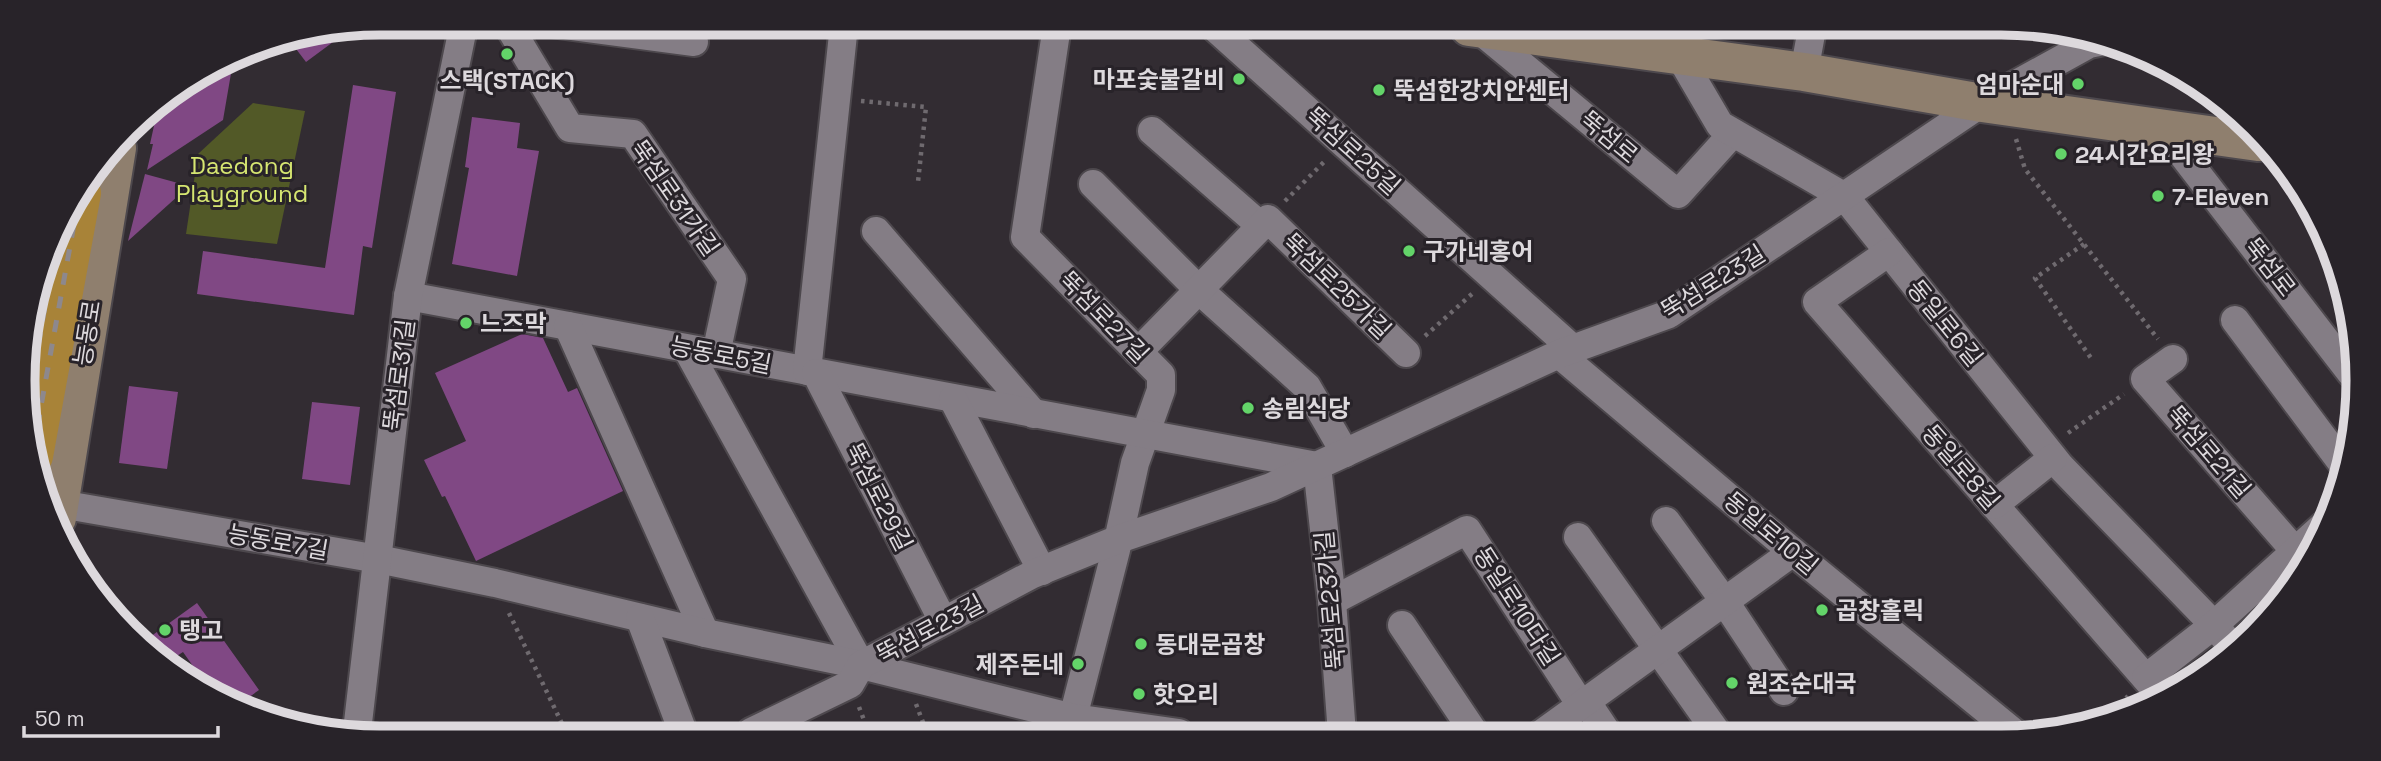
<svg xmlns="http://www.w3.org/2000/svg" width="2381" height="761" font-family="'Space Grotesk','Noto Sans KR',sans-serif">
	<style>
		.green { fill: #525927 }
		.building { fill: #804884 }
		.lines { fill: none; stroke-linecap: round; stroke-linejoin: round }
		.street-casing { stroke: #4d484d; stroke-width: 32 }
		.secondary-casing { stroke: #4d484d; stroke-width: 42 }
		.highway-casing { stroke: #4d484d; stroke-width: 42 }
		.path { stroke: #6f6a6f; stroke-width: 4.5; stroke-dasharray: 3.5 5; stroke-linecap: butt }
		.street { stroke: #847d85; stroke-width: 28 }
		.secondary { stroke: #8f7f6e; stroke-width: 38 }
		.highway { stroke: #a88338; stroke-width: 38 }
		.rail { stroke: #8d888d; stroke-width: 5; stroke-dasharray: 12 12; stroke-linecap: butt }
		.poi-dot { fill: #63d469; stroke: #282329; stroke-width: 2.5 }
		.labels { text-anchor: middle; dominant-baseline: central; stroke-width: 6; stroke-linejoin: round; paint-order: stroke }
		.poi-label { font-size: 24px; font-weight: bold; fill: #ddd9dd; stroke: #282329; text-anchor: start }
		.street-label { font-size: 24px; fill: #ddd9dd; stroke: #282329 }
		.park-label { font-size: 24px; fill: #d6e671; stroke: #282329 }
		.rim { fill: none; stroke: #ddd9dd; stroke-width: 9 }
	</style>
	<rect width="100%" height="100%" fill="#322c32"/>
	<g class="green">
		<path d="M391,23H454L451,38L389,33Z"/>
		<path d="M253,103L305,111L277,244L186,234L198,154Z"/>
	</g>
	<g class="building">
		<path d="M352,28L306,62L290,41L299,39Z"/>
		<path d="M234,56L223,120L147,170L153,144H150L159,103Z"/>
		<path d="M353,85L396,92L372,248L363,246L354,315L197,294L203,251L325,268Z"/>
		<path d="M472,117L520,123L517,148L539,151L517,276L452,264L469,168L465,167Z"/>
		<path d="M145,174L189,186L128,241Z"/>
		<path d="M522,334L543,338L568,392L577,388L623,491L476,561L445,496L442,497L424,460L466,441L435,373Z"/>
		<path d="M129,386L178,392L167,469L119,463Z"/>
		<path d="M312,402L360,407L350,485L302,479Z"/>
		<path d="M197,603L259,690L241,703L210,690L183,652L166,663L143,642Z"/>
	</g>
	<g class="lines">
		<g class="street-casing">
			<g id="street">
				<path d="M507,23L570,128L633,134L732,279L716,354"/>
				<path d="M550,23L694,42"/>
				<path d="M1057,26L1025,237L1161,375V390L1135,463L1116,550L1069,733"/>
				<path d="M1213,26L1573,349"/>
				<path d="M1477,28L1678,194L1733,133"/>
				<path d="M1679,55L1720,125L1845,197L2060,466L2214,625L2235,650"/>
				<path d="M1804,72L1812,29"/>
				<path d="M2162,128L2351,373"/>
				<path d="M1152,131L1261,226"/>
				<path d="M1093,184L1199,290L1307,387L1345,453"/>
				<path d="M876,231L1034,414"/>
				<path d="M1889,252L1817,302L2163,698"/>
				<path d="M408,296L1317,466L1332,601L1342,734"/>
				<path d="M2235,320L2345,467"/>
				<path d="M568,326L705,633"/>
				<path d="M687,349L861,665"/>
				<path d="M1138,352L1268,219L1406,353"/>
				<path d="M1559,354L1793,552L2017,735"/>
				<path d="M2173,359L2145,379L2296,552"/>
				<path d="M807,371L844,25"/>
				<path d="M816,373L943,621"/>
				<path d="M953,399L1042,571"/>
				<path d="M60,504L378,559L495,583L705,633L861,665L1074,718L1179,733"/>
				<path d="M1994,505L2053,458"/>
				<path d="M1666,521L1725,602L1784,691"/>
				<path d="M1578,537L1718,734"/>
				<path d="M1332,601L1467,530L1581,705"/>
				<path d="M640,618L683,732"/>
				<path d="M1402,625L1475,734"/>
				<path d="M2146,678L2214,625L2323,526"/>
				<path d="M1586,701L1608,734"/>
				<path d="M357,731L408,296L464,23"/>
				<path d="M751,732L850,684L861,665L1033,574L1119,539L1271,487L1559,354L1669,314L1982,103L2089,44L2099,42"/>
				<path d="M1541,734L1793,552"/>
			</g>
		</g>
		<g class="secondary-casing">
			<g id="secondary">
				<path d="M1469,27L1804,72L1982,103L2258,142"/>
				<path d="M57,518L117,148"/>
			</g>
		</g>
		<g class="highway-casing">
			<path id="highway" d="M34,456L82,193"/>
		</g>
		<g class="path">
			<path d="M861,101L926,107L918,182"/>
			<path d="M2016,139L2025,169L2158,339"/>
			<path d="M1285,201L1326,160"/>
			<path d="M2084,244L2035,278L2091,358"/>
			<path d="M1425,336L1473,293"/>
			<path d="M2068,433L2124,394"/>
			<path d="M509,613L566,732"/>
			<path d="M916,704L927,733"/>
			<path d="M859,707L869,733"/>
			<path d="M2109,717L2128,696"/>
		</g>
		<use href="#street" class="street"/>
		<use href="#secondary" class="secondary"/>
		<use href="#highway" class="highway"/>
		<g class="rail">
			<path d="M30,392L60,221"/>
			<path d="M33,450L79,197"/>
		</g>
	</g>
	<g class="poi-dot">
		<circle cx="507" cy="54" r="7"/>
		<circle cx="1239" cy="79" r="7"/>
		<circle cx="2078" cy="84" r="7"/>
		<circle cx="1379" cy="90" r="7"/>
		<circle cx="2061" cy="154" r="7"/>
		<circle cx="2158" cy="196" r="7"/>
		<circle cx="1409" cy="251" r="7"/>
		<circle cx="466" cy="323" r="7"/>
		<circle cx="1248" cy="408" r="7"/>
		<circle cx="1822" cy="610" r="7"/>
		<circle cx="165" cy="630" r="7"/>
		<circle cx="1141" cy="644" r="7"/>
		<circle cx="1078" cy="664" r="7"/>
		<circle cx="1732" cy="683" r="7"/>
		<circle cx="1139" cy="694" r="7"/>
	</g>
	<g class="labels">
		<g class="poi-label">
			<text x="1225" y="79" text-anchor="end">마포숯불갈비</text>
			<text x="507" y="80" text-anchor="middle">스택(STACK)</text>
			<text x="2064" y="84" text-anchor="end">엄마순대</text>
			<text x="1393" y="90">뚝섬한강치안센터</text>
			<text x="2075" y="154">24시간요리왕</text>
			<text x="2172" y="196">7-Eleven</text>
			<text x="1423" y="251">구가네홍어</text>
			<text x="480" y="323">느즈막</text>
			<text x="1262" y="408">송림식당</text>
			<text x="1836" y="610">곱창홀릭</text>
			<text x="179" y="630">탱고</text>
			<text x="1155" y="644">동대문곱창</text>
			<text x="1064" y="664" text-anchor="end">제주돈네</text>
			<text x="1746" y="683">원조순대국</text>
			<text x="1153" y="694">핫오리</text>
		</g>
		<g class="street-label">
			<text transform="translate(1609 137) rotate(40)">뚝섬로</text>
			<text transform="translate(1353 151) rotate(42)">뚝섬로25길</text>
			<text transform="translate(675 198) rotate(55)">뚝섬로31가길</text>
			<text transform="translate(2270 267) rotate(52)">뚝섬로</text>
			<text transform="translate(1713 282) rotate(-32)">뚝섬로23길</text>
			<text transform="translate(1337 286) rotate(44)">뚝섬로25가길</text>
			<text transform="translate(1104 317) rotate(46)">뚝섬로27길</text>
			<text transform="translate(1945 323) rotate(51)">동일로6길</text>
			<text transform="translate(87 333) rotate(-81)">능동로</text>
			<text transform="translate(721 355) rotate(11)">능동로5길</text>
			<text transform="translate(399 375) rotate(-83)">뚝섬로31길</text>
			<text transform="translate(2209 452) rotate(49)">뚝섬로21길</text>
			<text transform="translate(1961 467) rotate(49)">동일로8길</text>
			<text transform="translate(879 497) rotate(63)">뚝섬로29길</text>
			<text transform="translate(1771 533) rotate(40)">동일로10길</text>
			<text transform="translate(278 542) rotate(10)">능동로7길</text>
			<text transform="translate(1330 600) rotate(-95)">뚝섬로23가길</text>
			<text transform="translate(1517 606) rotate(57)">동일로10다길</text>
			<text transform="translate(930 629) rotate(-28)">뚝섬로23길</text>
		</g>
		<g class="park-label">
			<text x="242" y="165">Daedong<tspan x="242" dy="28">Playground</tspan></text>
		</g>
	</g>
	<path d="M0 0H2381V761H0ZM380 35H2001A345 345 0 0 1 2346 380V381A345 345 0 0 1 2001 726H380A345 345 0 0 1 35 381V380A345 345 0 0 1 380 35Z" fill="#282329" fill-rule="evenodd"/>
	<path class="rim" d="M380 35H2001A345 345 0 0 1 2346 380V381A345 345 0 0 1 2001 726H380A345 345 0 0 1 35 381V380A345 345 0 0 1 380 35Z"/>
	<path d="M24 726v10h194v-10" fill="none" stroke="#ddd9dd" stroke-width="3.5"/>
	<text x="35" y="726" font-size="21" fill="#ddd9dd" stroke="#282329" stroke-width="5" paint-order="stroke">50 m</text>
</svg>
